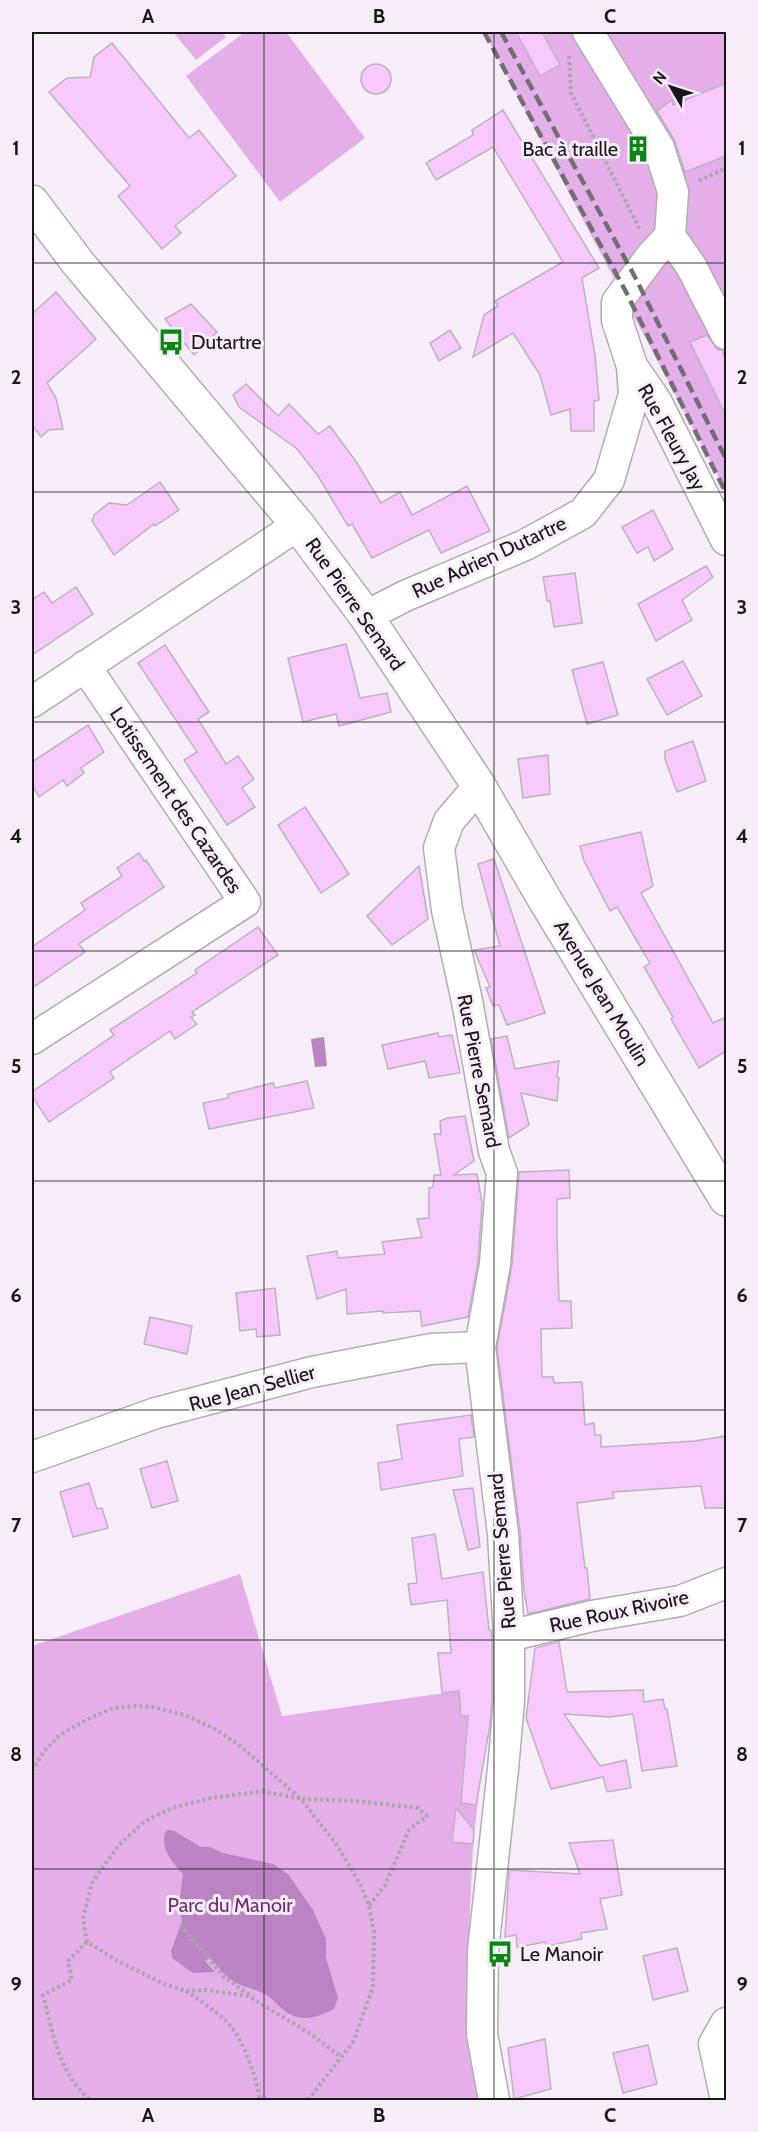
<svg xmlns="http://www.w3.org/2000/svg" width="758" height="2132" font-family="Cabin,sans-serif">
	<style>
		.green { fill: #e4aee9 }
		.water { fill: #ba83c1 }
		.building { fill: #f7c8fc; stroke: #bdb3be; stroke-width: 1.5 }
		.lines { fill: none; stroke-linecap: round; stroke-linejoin: round }
		.minor-casing { stroke: #b5abb6; stroke-width: 33 }
		.major-casing { stroke: #b5abb6; stroke-width: 36 }
		.path { stroke: #ada5ae; stroke-width: 4; stroke-dasharray: 3 3; stroke-linecap: butt }
		.minor { stroke: #fff; stroke-width: 30 }
		.major { stroke: #fff; stroke-width: 33 }
		.rail { stroke: #736d74; stroke-width: 4.5; stroke-dasharray: 12 6; stroke-linecap: butt }
		.grid { fill: none; stroke: #19161a; stroke-width: 1.5; stroke-opacity: 0.55 }
		.labels { text-anchor: middle; dominant-baseline: central; stroke-width: 6; stroke-linejoin: round; paint-order: stroke }
		.poi-label { font-size: 20px; fill: #19161a; stroke: #f7edf8; text-anchor: start }
		.street-label { font-size: 20px; fill: #19161a; stroke: #f7edf8 }
		.park-label { font-size: 20px; fill: #6e2c77; stroke: #f7edf8 }
		.neatline { fill: none; stroke: #19161a; stroke-width: 2 }
		.grid-label { font-size: 20px; text-anchor: middle; font-weight: bold; fill: #19161a }
	</style>
	<rect width="100%" height="100%" fill="#f7edf8"/>
	<g class="green">
		<path d="M173,32H221L226,37L196,60Z"/>
		<path d="M245,32H286L365,138L280,202L186,76Z"/>
		<path d="M484,32H726V491Z"/>
		<path d="M240,1574L282,1716L459,1691L461,1716L491,1714L481,1775L473,1844L466,2002L481,2100H32V1646Z"/>
	</g>
	<g class="water">
		<path d="M324,1037L327,1066L315,1067L311,1039Z"/>
		<path d="M167,1830L174,1831L201,1847H210L223,1853L273,1864L288,1874L313,1910L326,1939V1958L338,1998L334,2009C325,2013 313,2019 303,2018C285,2016 280,2005 268,1996C260,1990 250,1989 241,1985C228,1981 219,1967 210,1958L205,1961L215,1972L193,1973L172,1958L171,1951L182,1922L179,1904L183,1874C173,1864 157,1844 167,1830Z"/>
	</g>
	<g class="building">
		<path d="M516,32H542L560,65L540,76Z"/>
		<path d="M112,43L189,138L199,130L236,176L175,226L181,233L162,249L118,196L130,186L49,92L67,78L90,77L94,57Z"/>
		<circle cx="376" cy="79" r="15"/>
		<path d="M726,83V156L685,172L674,139L657,111L672,100L673,105Z"/>
		<path d="M503,110L599,268L582,278L595,355L599,400L594,401V431H571L570,409L551,415L540,375L513,333L473,357L484,315L498,306L495,301L563,262L493,147L436,180L426,163L473,135L472,130Z"/>
		<path d="M56,292L96,339L47,383L56,398L63,429L49,430L41,437L32,425V314Z"/>
		<path d="M191,304L217,332L194,355L165,319Z"/>
		<path d="M450,330L461,348L439,361L430,343Z"/>
		<path d="M707,335L718,350H722L726,360V416L690,342Z"/>
		<path d="M246,384L278,416L289,404L318,434L330,426L357,463L381,503L400,492L412,515L467,486L490,531L441,553L429,530L372,558L352,524L348,526L318,476L297,449L239,407L233,395Z"/>
		<path d="M160,482L179,510L155,526L154,524L114,555L92,521L95,514L109,503L127,505Z"/>
		<path d="M653,510L673,549L654,561L648,547L637,553L622,527Z"/>
		<path d="M706,566L713,577L682,600L692,620L656,641L638,604Z"/>
		<path d="M575,573L582,623L554,627L550,601H547L543,577Z"/>
		<path d="M76,587L93,614L32,655V600L44,592L52,603Z"/>
		<path d="M346,644L360,698L387,693L391,712L339,726L336,714L303,722L288,658Z"/>
		<path d="M165,645L209,712L198,719L226,764L238,756L254,779L242,788L255,807L227,825L184,760L197,752L138,663Z"/>
		<path d="M683,661L702,696L667,715L647,679Z"/>
		<path d="M603,662L618,715L587,724L572,670Z"/>
		<path d="M88,725L104,752L81,768L84,773L67,786L63,780L39,797L32,785V762Z"/>
		<path d="M693,741L706,781L677,792L665,759V751Z"/>
		<path d="M548,755L550,794L523,798L518,759Z"/>
		<path d="M305,807L349,874L321,893L278,825Z"/>
		<path d="M641,832L653,886L641,893L713,1023L726,1017V1051L699,1068L671,1019L673,1017L644,967L650,963L617,907L610,911L584,861L580,846Z"/>
		<path d="M139,853L144,861L146,860L164,887L79,944L85,952L32,988V947L85,910L81,903L122,876L117,868Z"/>
		<path d="M494,859L545,1013L507,1025L499,1005L493,1006L486,988L490,987L474,950L500,946L478,864Z"/>
		<path d="M419,866L428,919L392,945L367,916Z"/>
		<path d="M258,927L278,955L192,1012L195,1015L191,1017L197,1024L175,1039L170,1031L110,1072L114,1078L49,1122L32,1096V1092L114,1035L110,1030L197,973L195,970Z"/>
		<path d="M438,1033L439,1037L452,1035L460,1073L429,1078L425,1061L388,1069L382,1045Z"/>
		<path d="M507,1036L515,1069L559,1061L557,1077L559,1078L557,1101L521,1093L529,1125L509,1138L491,1039Z"/>
		<path d="M307,1081L314,1108L209,1129L203,1103L228,1098V1094L273,1083L275,1088Z"/>
		<path d="M465,1116L474,1161L454,1175L477,1174L482,1203L478,1262L468,1317L422,1326L420,1311L383,1313V1311L347,1314L346,1289L317,1299L307,1256L337,1251L338,1258L385,1254L382,1242L422,1237L417,1219L429,1218V1188L433,1187L434,1175H441L434,1134H441L440,1121L447,1118Z"/>
		<path d="M569,1170L570,1198L557,1199V1238L559,1301H571L572,1328L541,1329L542,1377H553L554,1383L582,1382L585,1425L594,1423L595,1435H601V1447L695,1441L726,1436V1508H705L701,1486L613,1492L614,1498L577,1503L585,1568H587L590,1599L528,1614L524,1591L520,1532L497,1347L512,1265L519,1172Z"/>
		<path d="M275,1288L280,1335L257,1337L256,1329L240,1331L236,1293Z"/>
		<path d="M150,1317L192,1326L187,1354L144,1344Z"/>
		<path d="M471,1415L474,1437L459,1439L463,1476L381,1490L378,1463L402,1459L397,1425Z"/>
		<path d="M167,1461L178,1501L152,1508L140,1469Z"/>
		<path d="M89,1483L97,1509L102,1508L108,1528L73,1537L60,1492Z"/>
		<path d="M473,1488L480,1547L468,1550L453,1490Z"/>
		<path d="M435,1534L442,1579L483,1572L489,1630H491L492,1640V1700L490,1725L476,1805L461,1803L468,1716H461L459,1691L442,1693L438,1653H451L447,1600L411,1605L408,1584L417,1583L412,1538Z"/>
		<path d="M559,1642L567,1692L643,1690L644,1702L663,1699L665,1709H667L677,1766L642,1771L633,1714L610,1717L564,1714L600,1766L626,1760L631,1788L607,1792L603,1777L551,1789L526,1718L535,1648Z"/>
		<path d="M456,1808L474,1830L473,1844L452,1842Z"/>
		<path d="M613,1840L622,1895L600,1899L607,1929L581,1933L582,1939L547,1946L545,1942L517,1947L516,1935L505,1937L509,1870L580,1874L569,1843Z"/>
		<path d="M677,1948L688,1991L653,2000L643,1956Z"/>
		<path d="M545,2039L551,2089L514,2099L508,2048Z"/>
		<path d="M648,2045L657,2084L623,2093L613,2053Z"/>
	</g>
	<g class="lines">
		<g class="minor-casing">
			<g id="minor">
				<path d="M670,236L691,266L726,334"/>
				<path d="M632,366L656,401L726,540"/>
				<path d="M366,616L405,596L525,545L583,513L609,480L634,394L632,366L617,320V302L652,255L670,236L673,192L659,148L588,32"/>
				<path d="M32,702L298,525"/>
				<path d="M479,786L449,821L439,848L447,910L467,1001L494,1151L502,1173L495,1264L480,1347L503,1534L509,1636V1701L503,1769L483,1951L482,2034L494,2100"/>
				<path d="M32,1039L245,902L85,666"/>
				<path d="M32,1457L156,1413L312,1372L431,1349L480,1347"/>
				<path d="M509,1636L592,1616L680,1601L726,1583"/>
				<path d="M726,2100L714,2044L726,2023"/>
			</g>
		</g>
		<g class="major-casing">
			<path id="major" d="M32,202L78,263L298,525L366,616L479,786L542,895L726,1199"/>
		</g>
		<g class="path">
			<path d="M569,56L571,93L640,230"/>
			<path d="M699,181L726,168"/>
			<path d="M32,1771L44,1751L60,1735L86,1720L113,1708L135,1706L154,1707L185,1715L213,1728L238,1744L301,1799L357,1801L418,1808L427,1816L409,1830L385,1885L369,1906"/>
			<path d="M180,1925L223,1976L252,1997"/>
			<path d="M87,1942L68,1961L72,1980L43,1995C53,2034 59,2073 90,2100"/>
			<path d="M186,1991C199,2000 213,2009 224,2019C243,2036 256,2076 260,2100"/>
			<path d="M308,2100L353,2042L373,1987L374,1931L369,1906L361,1886L339,1848L301,1799L263,1791L211,1798L172,1808L145,1821L118,1846L92,1883L83,1918L87,1942L118,1961L164,1984L186,1991L206,1990L248,1996L311,2034L341,2057"/>
		</g>
		<use href="#minor" class="minor"/>
		<use href="#major" class="major"/>
		<g class="rail">
			<path d="M484,32L625,290L726,493"/>
			<path d="M501,32L635,277L726,459"/>
		</g>
	</g>
	<path class="grid" d="M264,32V2100M494,32V2100M32,263H726M32,492H726M32,722H726M32,951H726M32,1181H726M32,1410H726M32,1640H726M32,1869H726"/>
	<defs>
		<g id="building-bare" transform="scale(2.07)"><path d="M-4-6H4V6H1V3H-1V6H-4ZM-2.5-4.3h1.7v1.8h-1.7ZM.8-4.3h1.7v1.8H.8ZM-2.5-1h1.7V.8h-1.7ZM.8-1h1.7V.8H.8Z" fill="#058810" stroke="#f7edf8" stroke-width="2.5" paint-order="stroke"/></g>
		<g id="bus-bare" transform="scale(2.07)"><path d="M-5-6H5V4H4V6H2V4H-2V6H-4V4H-5ZM-3.5-4V0h7V-4ZM-3.5 1.2v1.5H-2V1.2ZM2 1.2v1.5H3.5V1.2Z" fill="#058810" stroke="#f7edf8" stroke-width="2.5" paint-order="stroke"/></g>
	</defs>
	<g fill-rule="evenodd">
		<use href="#building-bare" x="638" y="149"/>
		<use href="#bus-bare" x="171" y="342"/>
		<use href="#bus-bare" x="500" y="1954"/>
	</g>
	<g class="labels">
		<g class="poi-label">
			<text x="618" y="149" text-anchor="end">Bac à traille</text>
			<text x="191" y="342">Dutartre</text>
			<text x="520" y="1954">Le Manoir</text>
		</g>
		<g class="street-label">
			<text transform="translate(672 437) rotate(61)">Rue Fleury Jay</text>
			<text transform="translate(489 557) rotate(-25)">Rue Adrien Dutartre</text>
			<text transform="translate(355 604) rotate(55)">Rue Pierre Semard</text>
			<text transform="translate(176 800) rotate(56)">Lotissement des Cazardes</text>
			<text transform="translate(602 993) rotate(59)">Avenue Jean Moulin</text>
			<text transform="translate(479 1071) rotate(79)">Rue Pierre Semard</text>
			<text transform="translate(252 1388) rotate(-15)">Rue Jean Sellier</text>
			<text transform="translate(502 1551) rotate(-95)">Rue Pierre Semard</text>
			<text transform="translate(619 1611) rotate(-12)">Rue Roux Rivoire</text>
		</g>
		<g class="park-label">
			<text x="230" y="1905">Parc du Manoir</text>
		</g>
	</g>
	<rect width="758" height="2132" fill="none" stroke="#f7edf8" stroke-width="66"/>
	<g transform="translate(671 87) rotate(309)" stroke="#f7edf8" stroke-width="4.5" paint-order="stroke">
	<path d="M0-4.5L10 22L0 15L-10 22Z" fill="#19161a"/>
	<text y="-9" font-size="16" font-weight="bold" text-anchor="middle" fill="#19161a">N</text>
	</g>
	<rect x="33" y="33" width="692" height="2066" class="neatline"/>
	<g class="grid-label">
		<text x="148" y="23">A</text>
		<text x="379" y="23">B</text>
		<text x="610" y="23">C</text>
		<text x="16" y="155">1</text>
		<text x="742" y="155">1</text>
		<text x="16" y="384">2</text>
		<text x="742" y="384">2</text>
		<text x="16" y="614">3</text>
		<text x="742" y="614">3</text>
		<text x="16" y="843">4</text>
		<text x="742" y="843">4</text>
		<text x="16" y="1073">5</text>
		<text x="742" y="1073">5</text>
		<text x="16" y="1302">6</text>
		<text x="742" y="1302">6</text>
		<text x="16" y="1532">7</text>
		<text x="742" y="1532">7</text>
		<text x="16" y="1761">8</text>
		<text x="742" y="1761">8</text>
		<text x="16" y="1991">9</text>
		<text x="742" y="1991">9</text>
		<text x="148" y="2122">A</text>
		<text x="379" y="2122">B</text>
		<text x="610" y="2122">C</text>
	</g>
</svg>
